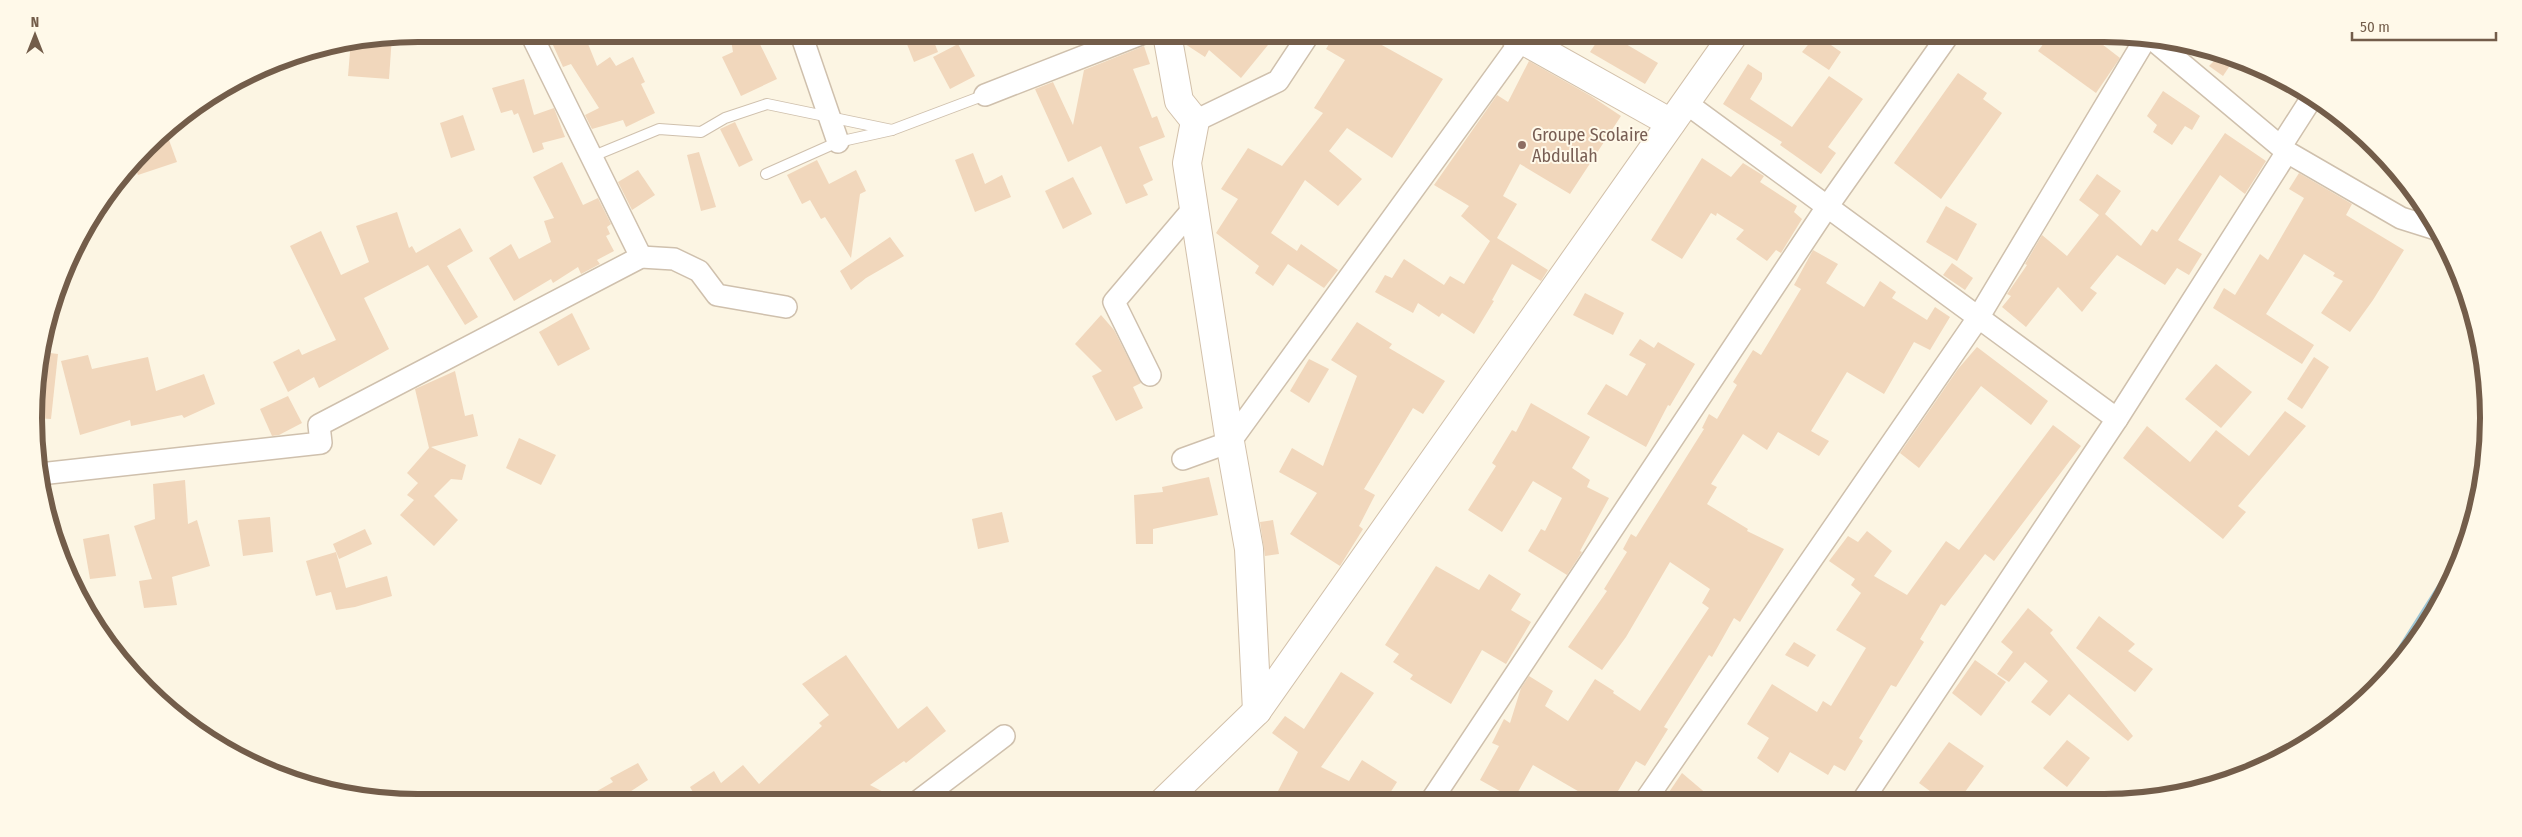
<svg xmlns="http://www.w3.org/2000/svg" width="2522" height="837" font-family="'Fira Sans Condensed',sans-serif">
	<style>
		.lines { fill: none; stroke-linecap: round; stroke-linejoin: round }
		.stream { stroke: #9fc7d6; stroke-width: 5.5 }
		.building { fill: #f1d7bc }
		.lane-casing { stroke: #cfc0ad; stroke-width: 12 }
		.street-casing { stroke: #cfc0ad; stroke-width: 24 }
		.secondary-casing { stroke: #d2c0aa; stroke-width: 30 }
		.lane { stroke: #fff; stroke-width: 10 }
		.street { stroke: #fff; stroke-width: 21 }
		.secondary { stroke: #fff; stroke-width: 28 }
		.education-dot { fill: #8d6e63; stroke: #fff9e9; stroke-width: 2 }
		.labels { text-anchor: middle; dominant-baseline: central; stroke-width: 4; stroke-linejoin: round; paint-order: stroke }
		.education-label { font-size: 18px; fill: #785e54; stroke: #fff9e9; text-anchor: start }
		.rim { fill: none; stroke: #735d4a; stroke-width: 6 }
	</style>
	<rect width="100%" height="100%" fill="#fcf5e3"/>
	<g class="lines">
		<path class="stream" d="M2381,679L2454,564"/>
	</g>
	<g class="building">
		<path d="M548,34H584L597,66L610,57L616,66L633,57L645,82L641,84L655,113L626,127L623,120L592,129L585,115L599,108L571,64L563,67Z"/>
		<path d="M730,34H755L777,79L741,96L722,57L733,52Z"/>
		<path d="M903,34H931L938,52L914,62Z"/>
		<path d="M1190,34H1255L1268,45L1241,78L1209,50L1205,57L1185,44Z"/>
		<path d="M1335,34H1386L1380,44L1443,79L1392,158L1347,128L1329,151L1362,179L1338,206L1305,180L1271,233L1297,251L1301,244L1338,270L1324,288L1288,264L1273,286L1255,273L1259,266L1216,233L1238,199L1221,189L1248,148L1282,166L1323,113L1314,108L1345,60L1326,49Z"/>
		<path d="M1602,34H1609L1658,63L1645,84L1590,52Z"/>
		<path d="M1817,34H1839L1831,45L1841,52L1829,70L1802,52Z"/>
		<path d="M2051,34H2089L2120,58L2096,93L2038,51Z"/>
		<path d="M392,36L389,79L348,76L351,40Z"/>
		<path d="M958,44L975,76L950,89L933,57Z"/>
		<path d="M1144,46L1150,64L1133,69L1152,118L1157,116L1165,137L1139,147L1153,180L1143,185L1148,195L1126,204L1101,146L1068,162L1035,89L1053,82L1073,125L1084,70Z"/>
		<path d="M2221,54L2235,58L2223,76L2209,66Z"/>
		<path d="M1529,61L1591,96L1621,116L1570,194L1520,164L1503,196L1517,204L1497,238L1548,270L1541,281L1512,264L1492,300L1494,301L1474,334L1442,313L1439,317L1418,303L1413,313L1375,292L1385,275L1392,278L1404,259L1444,285L1450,276L1464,284L1490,241L1461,216L1469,206L1434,185L1497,95L1508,102Z"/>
		<path d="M1748,64L1762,73V79L1750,99L1792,127L1829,76L1863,99L1828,147L1836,153L1821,174L1780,145L1782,142L1723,104Z"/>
		<path d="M1958,73L1987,93L1983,99L2002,113L1941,199L1894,163Z"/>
		<path d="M524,79L534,115L554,108L565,137L542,143L544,149L533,153L518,113L514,115L512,110L501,113L492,88Z"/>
		<path d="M2163,91L2200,116L2192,130L2185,126L2172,145L2153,132L2157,125L2147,116Z"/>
		<path d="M463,115L475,150L451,158L440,123Z"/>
		<path d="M735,122L753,160L739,167L720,129Z"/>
		<path d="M165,129L177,162L138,175L133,163Z"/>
		<path d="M2225,133L2266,161L2245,194L2220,175L2178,240L2202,254L2189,275L2177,268L2165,285L2117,255L2090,288L2097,293L2082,312L2058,287L2026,327L2002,307L2011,296L2007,294L2027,265L2025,264L2042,235L2067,256L2099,215L2079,200L2097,174L2121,191L2105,214L2141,246L2152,229L2157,232Z"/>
		<path d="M699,152L716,207L701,211L687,155Z"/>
		<path d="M973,153L985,184L1002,175L1011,197L975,212L955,160Z"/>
		<path d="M1702,158L1731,177L1743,163L1764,176L1760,182L1797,206L1794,212L1802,219L1781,253L1776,250L1767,261L1736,239L1744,230L1717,213L1716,216L1711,213L1682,259L1651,240Z"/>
		<path d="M817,160L829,184L856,170L866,191L860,194L851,258L825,217L821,219L810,200L802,204L787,175Z"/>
		<path d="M562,162L583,205L598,198L611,224L607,227L610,234L606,236L614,251L597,260L600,264L581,274L578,267L553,283L551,279L514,301L489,258L511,244L519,259L551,242L544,221L554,218L533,177Z"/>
		<path d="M638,170L655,195L632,210L618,182Z"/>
		<path d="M2299,173L2352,204L2346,215L2404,250L2373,300L2350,332L2321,313L2343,281L2333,276L2335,273L2304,254L2266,314L2314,345L2302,364L2213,308L2224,288L2235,295L2260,254L2268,260L2304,198L2289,189Z"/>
		<path d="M1073,177L1092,214L1063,229L1045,191Z"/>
		<path d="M1946,206L1977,224L1957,261L1926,242Z"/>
		<path d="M397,212L409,248L412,246L416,253L460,228L473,251L447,266L478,317L465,325L428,265L364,298L389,349L319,388L314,377L288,392L273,362L299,349L302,355L336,340L290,246L321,231L341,275L369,262L356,226Z"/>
		<path d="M890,237L904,256L866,278L851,290L840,271Z"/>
		<path d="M1813,250L1838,264L1826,283L1864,307L1880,281L1896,292L1892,298L1927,320L1935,307L1950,317L1930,350L1914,342L1884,394L1847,372L1811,431L1829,441L1819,456L1778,432L1767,450L1743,434L1711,484L1717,487L1707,504L1748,529L1747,531L1784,549L1740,622L1734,618L1712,657L1709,655L1664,727L1668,729L1645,766L1636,761L1612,801H1595L1533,765L1514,799L1480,780L1499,746L1492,743L1504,719L1510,723L1521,688L1529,676L1553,691L1545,706L1568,721L1595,679L1614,691L1613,693L1640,711L1709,608L1702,603L1710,589L1670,562L1626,637L1602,670L1568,647L1607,591L1604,589L1627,552L1623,549L1631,534L1636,537L1704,429L1702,428L1709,414L1717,419L1737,385L1733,382L1753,350L1761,355L1801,289L1794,285Z"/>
		<path d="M1952,263L1973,278L1965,290L1943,275Z"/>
		<path d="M1585,293L1624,313L1613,335L1573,315Z"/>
		<path d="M572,313L590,349L558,366L539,332Z"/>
		<path d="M1101,315L1114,330L1141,383L1133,387L1143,408L1116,421L1092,376L1102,371L1075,344Z"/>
		<path d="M1357,322L1392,344L1389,348L1445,381L1423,414L1413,408L1364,489L1375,495L1359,526L1363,529L1340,566L1290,534L1317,493L1279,472L1292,448L1323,466L1357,376L1331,360Z"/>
		<path d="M1640,339L1654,348L1658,342L1695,364L1670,406L1668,405L1646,447L1587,414L1606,384L1627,396L1646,364L1629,355Z"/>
		<path d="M1977,347L2048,401L2031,425L1981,386L1919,468L1900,453L1958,369Z"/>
		<path d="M42,352L58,354L51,419L35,418L37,369Z"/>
		<path d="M88,355L92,369L148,357L156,391L204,374L215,404L184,418L182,415L131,426L130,420L80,435L61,361Z"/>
		<path d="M2314,357L2329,367L2302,409L2287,399Z"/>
		<path d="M1309,359L1329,369L1309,403L1290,391Z"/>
		<path d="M2216,364L2252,392L2221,428L2185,399Z"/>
		<path d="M455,371L465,416L473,414L478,436L431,447L466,465L462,480L451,479L434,496L458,520L434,546L400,515L414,500L407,495L418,483L407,473L429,448L415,389Z"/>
		<path d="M288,396L302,423L279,435L272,436L260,409Z"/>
		<path d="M1531,403L1590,437L1572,468L1590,480L1587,487L1609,498L1580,551L1582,552L1567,575L1528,551L1541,529L1545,531L1562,498L1533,481L1502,532L1468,510L1496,466L1492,463L1512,430L1516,432Z"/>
		<path d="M2285,411L2306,426L2238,506L2246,512L2223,539L2123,458L2147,426L2190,462L2216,430L2249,456Z"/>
		<path d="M2053,425L2081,446L1994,561L1985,554L1945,606L1941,604L1920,639L1924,642L1896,687L1891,685L1859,738L1863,741L1845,771L1834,765L1828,775L1790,752L1778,773L1757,758L1769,738L1747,724L1772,684L1817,712L1823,701L1831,706L1866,648L1836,630L1861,593L1851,585L1855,579L1829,561L1848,536L1858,542L1867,531L1892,551L1874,576L1907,595L1946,541L1959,550Z"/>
		<path d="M519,438L556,455L541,485L506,468Z"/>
		<path d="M1209,477L1218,515L1153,529V544H1136L1134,495L1163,492L1162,487Z"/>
		<path d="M185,480L188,524L197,520L210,566L172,577L177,605L144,608L139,581L152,579L134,526L155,519L153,484Z"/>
		<path d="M1002,512L1009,542L978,549L972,519Z"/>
		<path d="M270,517L273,552L243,556L238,520Z"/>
		<path d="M1273,520L1279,554L1265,556L1260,522Z"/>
		<path d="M365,529L372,544L339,559L333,544Z"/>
		<path d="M109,534L116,576L90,579L83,539Z"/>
		<path d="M336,552L346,588L387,576L392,596L355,607L336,610L331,592L316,596L306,561Z"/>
		<path d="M1436,566L1479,590L1489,574L1521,594L1511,610L1531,622L1506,664L1482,650L1451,704L1410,679L1413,675L1393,662L1399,654L1385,645Z"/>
		<path d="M2028,608L2053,630L2050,633L2133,736L2128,741L2069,694L2050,716L2031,702L2048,681L2025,662L2009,682L1997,674L2013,652L2001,642Z"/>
		<path d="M2099,616L2135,644L2128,651L2153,669L2135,692L2076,648Z"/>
		<path d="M1794,642L1816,655L1808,667L1785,655Z"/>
		<path d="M846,655L898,729L927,706L946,731L906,763L904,761L870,785L903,802L699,803L690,787L714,771L721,783L743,765L759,784L822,726L819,723L829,715L802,684Z"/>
		<path d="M1975,660L2006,682L1981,716L1952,693Z"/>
		<path d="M1341,672L1374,693L1321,767L1349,781L1362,760L1397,782L1385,801L1292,802L1277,793L1298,752L1272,733L1285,716L1304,729Z"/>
		<path d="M2067,740L2090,758L2067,787L2043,768Z"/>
		<path d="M1949,742L1984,766L1959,800H1942L1919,783Z"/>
		<path d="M638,763L648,780L613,803H576L613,782L610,778Z"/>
		<path d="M1682,773L1715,801H1663Z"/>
	</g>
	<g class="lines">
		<g class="lane-casing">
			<g id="lane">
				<path d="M591,157L659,129L701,132L725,118L767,104L892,130"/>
				<path d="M766,174L838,142L892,130L985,95"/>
			</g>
		</g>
		<g class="street-casing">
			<g id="street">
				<path d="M531,34L641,257"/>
				<path d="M801,34L838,142"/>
				<path d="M2151,38L2287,152L2401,218L2436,229"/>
				<path d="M985,95L1141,34"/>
				<path d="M1686,103L2117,419"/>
				<path d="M1195,121L1278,81L1309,34"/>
				<path d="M2281,146L2313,96"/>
				<path d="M1150,375L1114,302L1193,209"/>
				<path d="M1183,459L1230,442L1526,34"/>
				<path d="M40,474L321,443L319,425L641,257L674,259L699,271L717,295L786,307"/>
				<path d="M1863,800L2117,419L2287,152"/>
				<path d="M1431,801L1827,207L1949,34"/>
				<path d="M1645,801L1978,318L2146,38"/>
				<path d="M917,802L1004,736"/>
			</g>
		</g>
		<g class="secondary-casing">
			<g id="secondary">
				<path d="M1167,34L1179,101L1195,121L1187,163L1230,442L1249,549L1257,711"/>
				<path d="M1512,34L1671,123"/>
				<path d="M1163,802L1257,711L1734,34"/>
			</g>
		</g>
		<use href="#lane" class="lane"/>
		<use href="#street" class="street"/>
		<use href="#secondary" class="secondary"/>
	</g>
	<circle class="education-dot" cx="1522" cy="145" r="5"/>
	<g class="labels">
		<g class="education-label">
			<text x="1532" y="135">Groupe Scolaire<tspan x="1532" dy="21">Abdullah</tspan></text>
		</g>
	</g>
	<path d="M0 0H2522V837H0ZM418 42H2104A376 376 0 0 1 2480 418V418A376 376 0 0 1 2104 794H418A376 376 0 0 1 42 418V418A376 376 0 0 1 418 42Z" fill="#fff9e9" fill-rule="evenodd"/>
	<path class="rim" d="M418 42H2104A376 376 0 0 1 2480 418V418A376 376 0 0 1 2104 794H418A376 376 0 0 1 42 418V418A376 376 0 0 1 418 42Z"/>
	<g transform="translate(35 35)" stroke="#fff9e9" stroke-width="4" paint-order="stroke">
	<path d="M0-4L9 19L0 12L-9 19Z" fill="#735d4a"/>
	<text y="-8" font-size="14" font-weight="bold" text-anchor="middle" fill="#735d4a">N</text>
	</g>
	<path d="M2352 32v8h144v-8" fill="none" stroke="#735d4a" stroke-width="2.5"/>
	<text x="2360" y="32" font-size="15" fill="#735d4a" stroke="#fff9e9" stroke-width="4" paint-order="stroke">50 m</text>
</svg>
